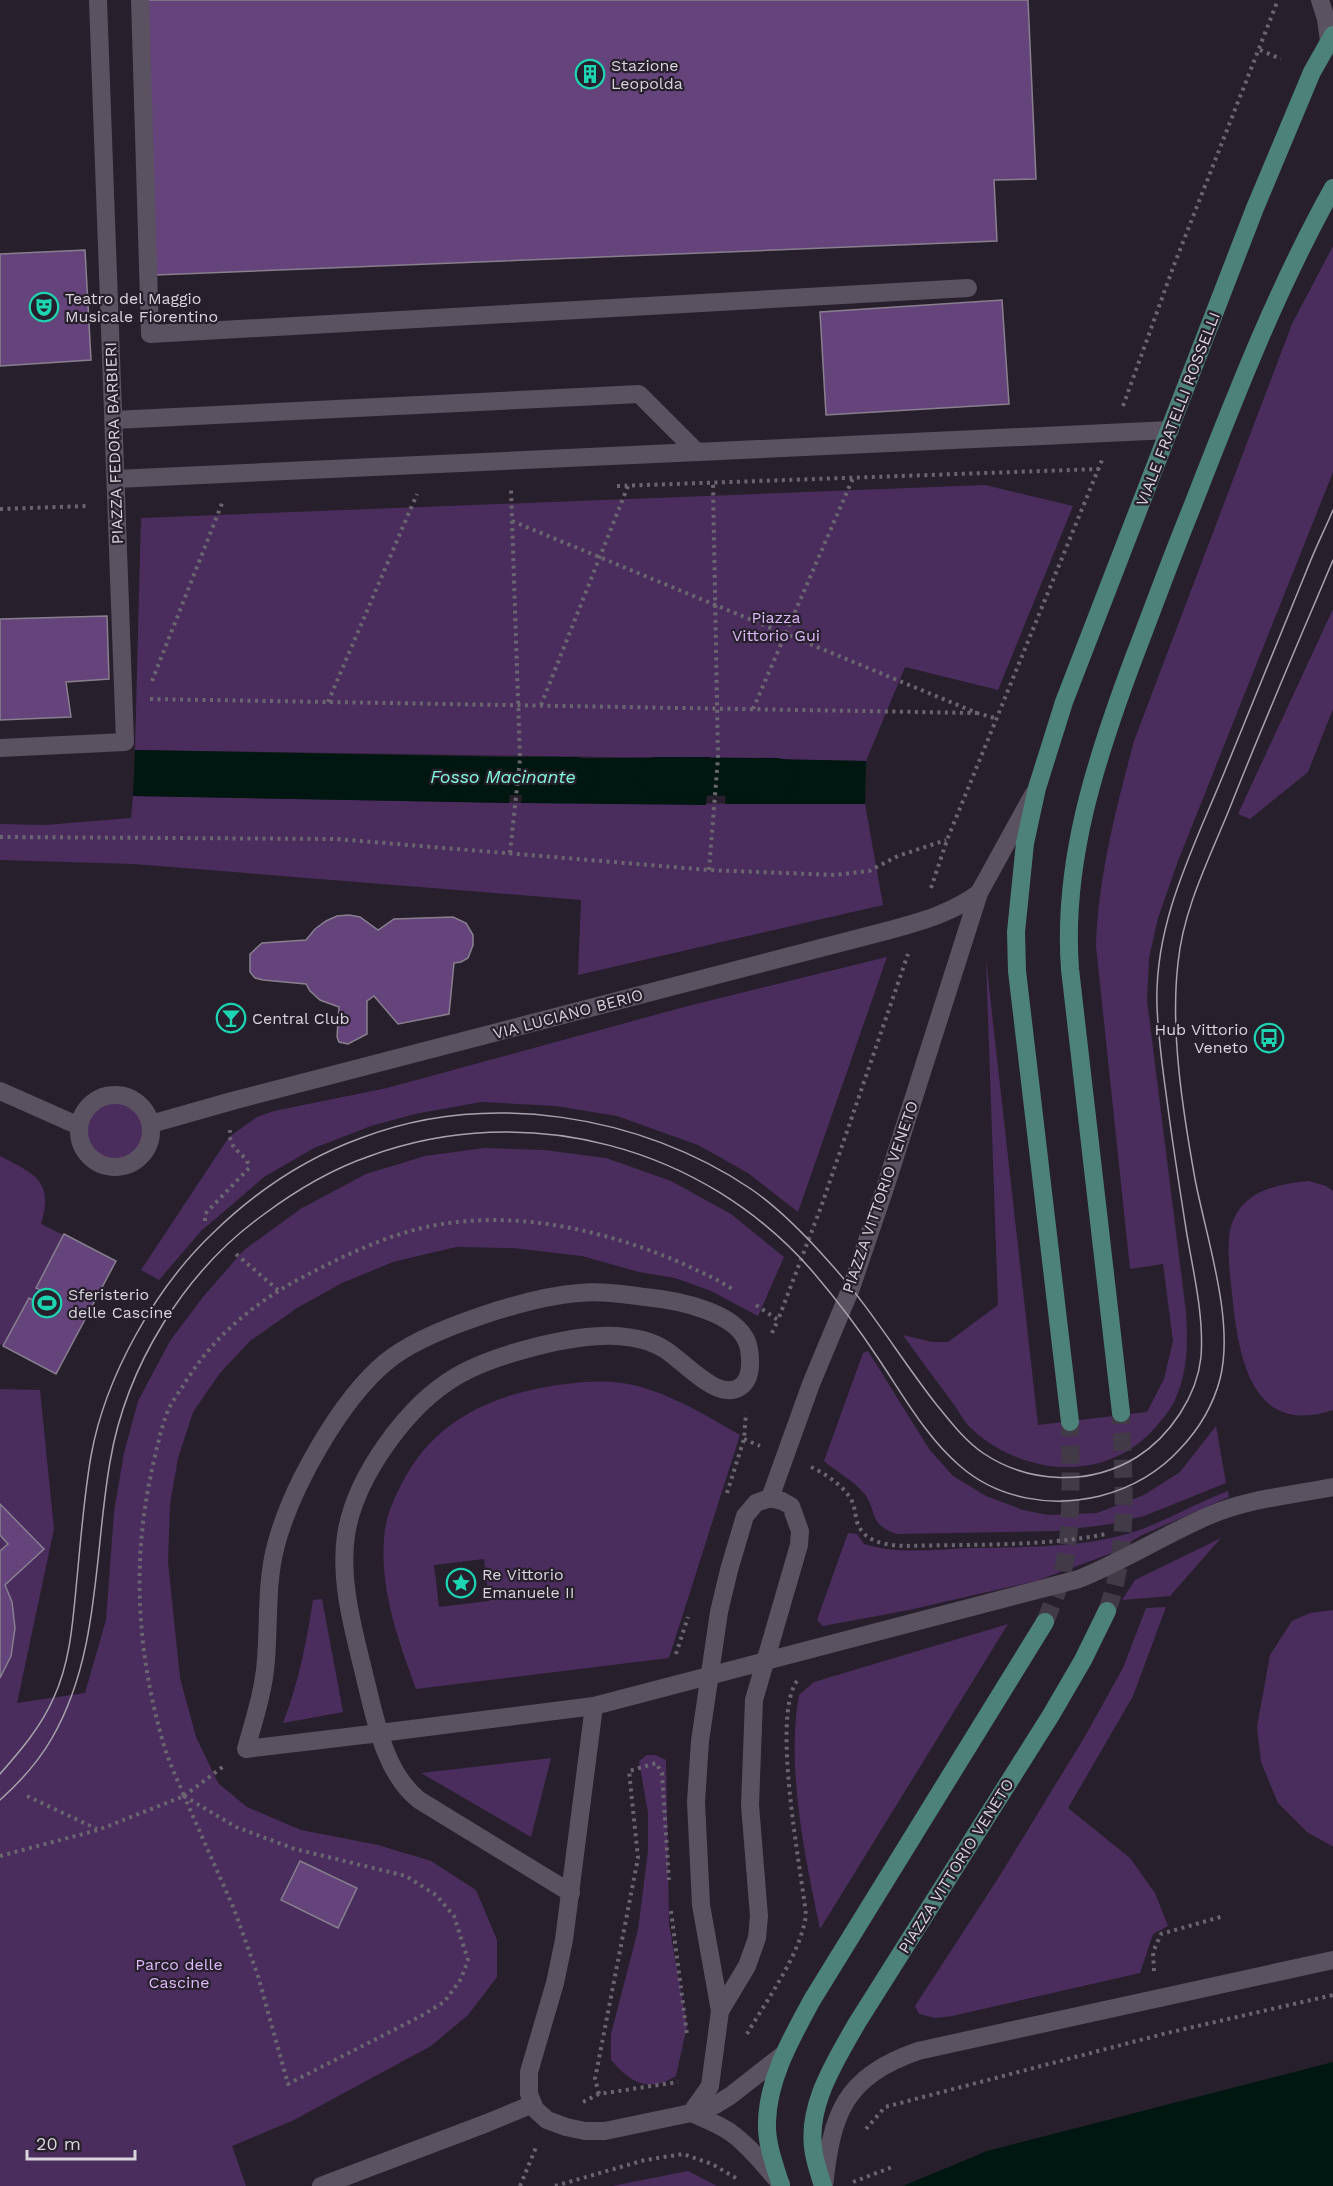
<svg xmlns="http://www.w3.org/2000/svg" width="1333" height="2186" font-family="'Work Sans',sans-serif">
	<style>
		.green { fill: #4a2d5d; fill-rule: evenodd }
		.water { fill: #001610 }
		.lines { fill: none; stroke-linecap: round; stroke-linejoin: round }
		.canal { stroke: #001610; stroke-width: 38 }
		.building { fill: #64447a; stroke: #887f8f; stroke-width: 1.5 }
		.primary-tunnel { stroke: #423b47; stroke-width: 18; stroke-dasharray: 18 9; stroke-linecap: butt }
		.path { stroke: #6b6570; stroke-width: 4; stroke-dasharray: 3 4.5; stroke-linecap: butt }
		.lane { stroke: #5a5261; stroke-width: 18 }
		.street { stroke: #5a5261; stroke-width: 18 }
		.primary { stroke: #4d827a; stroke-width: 18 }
		.tram { stroke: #a8a2ac; stroke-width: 1.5 }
		.labels { text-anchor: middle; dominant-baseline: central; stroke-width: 4.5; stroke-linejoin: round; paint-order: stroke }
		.poi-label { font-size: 16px; fill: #d9d4dd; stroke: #27202c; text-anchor: start }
		.street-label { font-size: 16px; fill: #d9d4dd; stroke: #27202c }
		.park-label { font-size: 16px; fill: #ddb8f9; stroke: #27202c }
		.water-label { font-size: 18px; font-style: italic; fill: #81fede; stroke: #27202c }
	</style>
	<rect width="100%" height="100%" fill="#27202c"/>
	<g class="green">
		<path d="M1333,246V472L1178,861L1158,918L1149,958L1147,1000L1186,1312C1188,1343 1188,1373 1174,1402C1169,1412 1160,1422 1152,1431C1104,1482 1025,1476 974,1431C965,1424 959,1411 952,1402C936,1380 919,1358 903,1335L932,1342H948L998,1305L986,960L1038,1425L1147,1412L1164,1379L1173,1341L1163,1264L1130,1269L1096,946C1098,877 1116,809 1134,741L1292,324Z"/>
		<path d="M985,485L1073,506L998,690L905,667L866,761L135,750L141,518Z"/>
		<path d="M1333,609V709L1331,714L1308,772L1250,819L1238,814Z"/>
		<path d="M133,796L521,803L865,804L883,905L578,975L581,900L134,864L0,860V824L45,825L131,818Z"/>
		<path d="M887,957L798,1212L748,1173L698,1145L617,1116L556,1106L481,1102L415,1114L371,1126L314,1148L264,1177L234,1203L201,1231L159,1280L141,1270L229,1137L257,1117L274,1111L387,1088L688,1006Z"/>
		<circle cx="115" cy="1131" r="31"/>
		<path d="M484,1148L544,1150L606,1158L671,1181L731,1214L784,1257L758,1316L711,1291L675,1278L639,1272L582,1256L513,1248L456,1247L393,1262L342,1283L297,1308L250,1341L220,1373L193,1412L178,1458L170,1504L168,1562L180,1678L196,1737L218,1783L247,1807L301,1830L378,1845L431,1861L476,1890L497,1940V1977L468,2015L431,2046L292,2121L232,2146L246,2186H0V1389L40,1390L54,1529L17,1703L85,1693L106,1620L114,1512L124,1453L138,1401L170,1341L203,1297L244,1250L302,1208L366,1174L425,1156Z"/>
		<path d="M0,1156C35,1174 54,1181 41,1224L116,1261L56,1374L0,1344Z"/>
		<path d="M1309,1181L1326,1186L1333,1191V1410C1250,1438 1238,1354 1232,1293C1230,1275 1225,1238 1233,1221C1246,1189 1280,1184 1309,1181Z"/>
		<path d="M868,1351L929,1449L953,1476L986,1496L1023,1510L1048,1515L1097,1513L1144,1495L1180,1472L1216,1426L1226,1483L1144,1516L1111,1524L1056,1531L897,1534C866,1524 879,1509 862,1491C852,1480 836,1471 824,1461L863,1353Z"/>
		<path d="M584,1382C593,1382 603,1381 612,1382C658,1385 701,1413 740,1435L669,1658L416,1689C399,1642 380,1591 384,1539C385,1519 393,1500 402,1483C439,1411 508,1389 584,1382ZM484,1559L489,1601L439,1607L434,1565Z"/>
		<path d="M1228,1491L1229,1497L1140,1536L1112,1553L1036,1581L909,1610L823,1626L817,1620L848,1533L857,1534L864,1544C899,1555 937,1549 973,1548C1024,1547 1077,1548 1127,1534C1162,1524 1193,1504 1228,1491Z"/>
		<path d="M1221,1538L1170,1596L1122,1600L1135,1580Z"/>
		<path d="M322,1599L343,1712L283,1723C299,1681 306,1645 313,1600Z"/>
		<path d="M1166,1607L1133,1696L1068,1808L1130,1858L1155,1893L1168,1926L1153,1934L1140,1973L952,2016L935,2018L919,2014L915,2006L999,1877L1084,1738L1123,1668L1146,1608Z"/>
		<path d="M1333,1610V1846H1332L1307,1832L1278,1803L1261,1762L1257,1727L1270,1655L1292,1621L1310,1613Z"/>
		<path d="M1008,1624L820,1929C805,1856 786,1769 799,1695L814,1682Z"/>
		<path d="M647,1755H655L666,1760L669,1924L687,2026L676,2076C648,2093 631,2083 611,2060V2034L638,1930L648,1851V1813L639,1761Z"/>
		<path d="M551,1758L531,1837L421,1773Z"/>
		<path d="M688,2171L717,2186H612Z"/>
	</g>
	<g class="water">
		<path d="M135,750L513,757L509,803L133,796Z"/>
		<path d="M710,757L706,805L521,803L527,759Z"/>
		<path d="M727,758L866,761L865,804H725Z"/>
		<path d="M1333,2062V2186H903L987,2151Z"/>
	</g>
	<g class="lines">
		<g class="canal">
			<path d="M462,776H576"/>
			<path d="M657,776L777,777"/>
		</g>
	</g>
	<g class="building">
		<path d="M146,0H1028L1036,179L994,180L997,241L156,275Z"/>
		<path d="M85,250L91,360L0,366V254Z"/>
		<path d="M1002,300L1009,404L826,415L820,312Z"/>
		<path d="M107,616L109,679L66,682L71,717L0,720V619Z"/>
		<path d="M349,915L360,917L378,930L394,919L453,917L466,923L473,935V945L468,958L461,962L454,963L449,1014L398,1024L374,996L367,1001V1034L348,1044L339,1042L337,1037L339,1007L320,1000L310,991L306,984L263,980L255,978L250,972V954L262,943L306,940L315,929L326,921L337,916Z"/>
		<path d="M64,1234L116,1261L56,1374L3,1346L29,1298L51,1310L57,1299L36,1288Z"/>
		<path d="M0,1504L44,1549L5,1585L12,1602L15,1628L11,1656L0,1678V1551L8,1544L0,1535Z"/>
		<path d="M300,1861L357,1888L338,1928L281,1900Z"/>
	</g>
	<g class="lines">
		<g class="primary-tunnel">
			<path d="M1107,1611C1130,1547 1123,1480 1121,1413"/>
			<path d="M1045,1622C1050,1609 1056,1596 1060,1583C1074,1533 1070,1473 1070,1422"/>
		</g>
		<g class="path">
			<path d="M1260,50L1281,59"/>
			<path d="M1123,406L1174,265L1278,0"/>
			<path d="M617,486L1099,469"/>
			<path d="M0,509L88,506"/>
			<path d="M512,521L977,713L998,719"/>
			<path d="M152,681L223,501"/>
			<path d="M150,699L977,713"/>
			<path d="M328,702L417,494"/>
			<path d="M541,705L628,486"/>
			<path d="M753,709L853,478"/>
			<path d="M0,837L337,839L709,870L835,875L869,871L898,856L946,840"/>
			<path d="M510,853L520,759L511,490"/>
			<path d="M709,870L718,758L713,483"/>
			<path d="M931,888L947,840L1102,460"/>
			<path d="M205,1221V1214L249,1168L247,1160C236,1149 229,1147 230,1130"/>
			<path d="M236,1254L278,1290"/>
			<path d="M756,1305L778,1320L821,1207L908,954"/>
			<path d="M772,1333L778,1320"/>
			<path d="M744,1439L760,1446"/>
			<path d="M811,1467C826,1474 842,1485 851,1499C855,1507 855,1514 857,1522C864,1543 887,1545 905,1546C970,1544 1042,1547 1106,1534"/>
			<path d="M727,1493L744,1439L746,1413"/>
			<path d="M676,1654L688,1617"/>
			<path d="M27,1796L97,1829"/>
			<path d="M184,1796L236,1827L295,1849L406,1876L436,1895L454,1916L468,1960L461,1979L444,2002L421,2016L288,2084L258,1976L234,1909Z"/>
			<path d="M184,1796L224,1766"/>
			<path d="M0,1856L98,1830L184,1796C177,1778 168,1761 163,1742C138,1656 132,1567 150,1479C155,1456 160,1430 169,1408C173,1401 178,1393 183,1386C211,1339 252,1304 301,1278C345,1255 392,1232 442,1224C524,1211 611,1232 686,1265C702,1273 718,1279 732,1289"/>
			<path d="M671,1911L687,2035"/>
			<path d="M1154,1971L1153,1952L1161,1934L1224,1916"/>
			<path d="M747,2034C767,1999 800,1956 806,1915C801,1868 771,1717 797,1681"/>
			<path d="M599,2094L595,2079L638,1858L629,1771L656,1763L662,1773L669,1880"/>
			<path d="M583,2102L599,2094L678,2082"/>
			<path d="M866,2129L885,2107L1167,2033L1333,1995"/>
			<path d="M853,2182L895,2166"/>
			<path d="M520,2186L537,2145"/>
			<path d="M555,2186L645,2160L683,2154L712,2164L736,2178"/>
		</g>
		<g class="lane">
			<path d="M140,0L150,334L968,288"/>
			<path d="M114,420L639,394L697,452"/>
			<path d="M116,479L1170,430"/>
			<path d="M0,748L125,742L98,0"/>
			<path d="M321,2186L487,2123L533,2104"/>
		</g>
		<g class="street">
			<path d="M1320,0L1326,19L1329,41"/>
			<path d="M0,1091L79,1126"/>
			<circle cx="115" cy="1131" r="36"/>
			<path d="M151,1124L232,1101L890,930C922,921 952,913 979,893"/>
			<path d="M770,1498L811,1384L851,1288L885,1188L979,893L1033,795"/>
			<path d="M594,1706L564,1940L555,1983L529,2072V2094L535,2109L547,2120L566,2127L585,2131H605L691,2113L715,2105L730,2096L785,2053"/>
			<path d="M571,1893L419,1800C385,1773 376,1722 366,1682C355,1635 339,1584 346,1535C355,1477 407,1405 457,1376C495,1354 573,1334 616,1336C633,1337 650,1340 664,1349C683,1360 717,1402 740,1387C752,1379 751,1362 749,1349C743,1312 676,1300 645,1297C622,1294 601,1291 579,1293C528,1297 424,1330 386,1362C340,1400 291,1488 276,1545C266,1582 269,1622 266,1660C264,1690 254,1720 246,1749L380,1733L594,1706L1079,1579C1124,1561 1164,1535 1208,1516C1247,1499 1291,1495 1333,1487"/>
			<path d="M691,2113L710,2086L720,2011L701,1905L696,1802L700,1741L719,1612L729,1570L745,1516L756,1503L770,1498L782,1501L791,1506L800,1531L799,1545L754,1700L750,1805L759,1916L757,1938L747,1966L720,2011"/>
			<path d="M691,2113C705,2119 718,2124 730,2132C750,2146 765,2167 781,2184"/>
			<path d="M824,2186C832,2113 844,2077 918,2051L1333,1960"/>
		</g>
		<g class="primary">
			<path d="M1121,1413L1070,969C1062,862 1096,759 1133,660C1152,611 1170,561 1190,512C1233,402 1275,292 1333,188"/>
			<path d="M1070,1422L1017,971L1016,932L1025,843L1037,788L1064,702L1255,208L1312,72L1333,35"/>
			<path d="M781,2186C775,2166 766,2144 767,2122C768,2078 792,2037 812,2000L1045,1622"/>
			<path d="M823,2186C820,2176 816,2165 814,2154C805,2107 835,2062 857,2023L1051,1715L1083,1660L1107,1611"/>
		</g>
		<g class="tram">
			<path d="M0,1774C21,1750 41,1727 54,1697C71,1660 73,1618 77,1578C81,1537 84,1496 91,1456C105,1377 155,1288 213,1233C255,1192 306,1158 361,1138C487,1090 640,1114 751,1189C780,1209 807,1237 830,1263C870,1307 900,1358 936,1404C951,1422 964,1440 983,1453C1029,1484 1090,1486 1137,1457C1170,1436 1197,1396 1201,1357C1204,1317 1194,1275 1187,1235C1180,1191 1173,1146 1167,1101C1163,1070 1158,1038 1157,1006C1154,923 1193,849 1224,773C1251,706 1278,639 1306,572C1314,551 1324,531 1333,510"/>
			<path d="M0,1800C20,1782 39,1761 52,1738C100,1655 94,1553 110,1462C126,1366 185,1271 263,1215C295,1191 332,1169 370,1156C527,1099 704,1146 813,1272C836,1299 859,1329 878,1358C903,1395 926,1437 960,1466C998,1499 1051,1508 1100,1496C1131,1488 1158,1473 1180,1449C1199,1429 1213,1406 1220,1379C1235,1321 1206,1237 1195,1179C1183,1112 1170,1031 1178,963C1183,910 1209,859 1229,810C1262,726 1298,643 1333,560"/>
		</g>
	</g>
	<defs>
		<g id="building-ring" transform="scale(1.5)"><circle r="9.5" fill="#27202c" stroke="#1cd5b1" stroke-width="1.5"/><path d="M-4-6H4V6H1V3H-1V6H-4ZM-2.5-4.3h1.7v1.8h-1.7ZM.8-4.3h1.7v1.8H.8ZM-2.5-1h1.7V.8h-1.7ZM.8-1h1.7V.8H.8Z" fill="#1cd5b1"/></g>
		<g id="theatre-ring" transform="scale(1.5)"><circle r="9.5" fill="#27202c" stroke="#1cd5b1" stroke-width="1.5"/><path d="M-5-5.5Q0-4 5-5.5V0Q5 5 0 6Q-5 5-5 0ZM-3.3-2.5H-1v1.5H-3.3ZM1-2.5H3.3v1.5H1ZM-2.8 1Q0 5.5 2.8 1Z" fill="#1cd5b1"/></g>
		<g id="bar-ring" transform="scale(1.5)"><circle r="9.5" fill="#27202c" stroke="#1cd5b1" stroke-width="1.5"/><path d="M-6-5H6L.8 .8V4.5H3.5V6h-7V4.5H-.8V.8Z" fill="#1cd5b1"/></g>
		<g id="bus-ring" transform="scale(1.5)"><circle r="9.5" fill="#27202c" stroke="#1cd5b1" stroke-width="1.5"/><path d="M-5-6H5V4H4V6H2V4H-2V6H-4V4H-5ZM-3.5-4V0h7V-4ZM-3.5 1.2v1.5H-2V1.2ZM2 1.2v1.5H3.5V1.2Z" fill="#1cd5b1"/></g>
		<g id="stadium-ring" transform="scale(1.5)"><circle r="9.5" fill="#27202c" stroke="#1cd5b1" stroke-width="1.5"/><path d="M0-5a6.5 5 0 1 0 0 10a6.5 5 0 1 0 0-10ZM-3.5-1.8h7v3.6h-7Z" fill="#1cd5b1"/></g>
		<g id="sight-ring" transform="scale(1.5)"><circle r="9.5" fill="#27202c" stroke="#1cd5b1" stroke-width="1.5"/><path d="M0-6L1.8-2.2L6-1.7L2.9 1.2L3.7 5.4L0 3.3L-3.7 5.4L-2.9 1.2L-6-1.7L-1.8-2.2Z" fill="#1cd5b1"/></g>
	</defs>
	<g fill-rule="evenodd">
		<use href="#building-ring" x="590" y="74"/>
		<use href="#theatre-ring" x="44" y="307"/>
		<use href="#bar-ring" x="231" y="1018"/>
		<use href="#bus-ring" x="1269" y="1038"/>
		<use href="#stadium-ring" x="47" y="1303"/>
		<use href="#sight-ring" x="461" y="1583"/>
	</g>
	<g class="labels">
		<g class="poi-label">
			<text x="611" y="65">Stazione<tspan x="611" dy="18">Leopolda</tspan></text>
			<text x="65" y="298">Teatro del Maggio<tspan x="65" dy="18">Musicale Fiorentino</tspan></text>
			<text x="252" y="1018">Central Club</text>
			<text x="1248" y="1029" text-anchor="end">Hub Vittorio<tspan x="1248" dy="18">Veneto</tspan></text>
			<text x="68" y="1294">Sferisterio<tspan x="68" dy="18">delle Cascine</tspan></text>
			<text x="482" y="1574">Re Vittorio<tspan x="482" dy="18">Emanuele II</tspan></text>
		</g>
		<g class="street-label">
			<text transform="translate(1178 409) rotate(-69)">VIALE FRATELLI ROSSELLI</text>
			<text transform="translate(114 443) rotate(-92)">PIAZZA FEDORA BARBIERI</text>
			<text transform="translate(568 1014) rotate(-15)">VIA LUCIANO BERIO</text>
			<text transform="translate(880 1197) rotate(-71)">PIAZZA VITTORIO VENETO</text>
			<text transform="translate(956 1866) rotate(-58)">PIAZZA VITTORIO VENETO</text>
		</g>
		<g class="park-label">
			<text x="776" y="617">Piazza<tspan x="776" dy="18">Vittorio Gui</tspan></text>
			<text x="179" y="1964">Parco delle<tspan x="179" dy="18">Cascine</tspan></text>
		</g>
		<g class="water-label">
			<text x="503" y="776">Fosso Macinante</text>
		</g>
	</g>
	<path d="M27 2150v9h108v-9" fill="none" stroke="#d9d4dd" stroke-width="3"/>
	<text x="36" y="2150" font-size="18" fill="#d9d4dd" stroke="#27202c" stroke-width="4.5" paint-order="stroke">20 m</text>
</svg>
